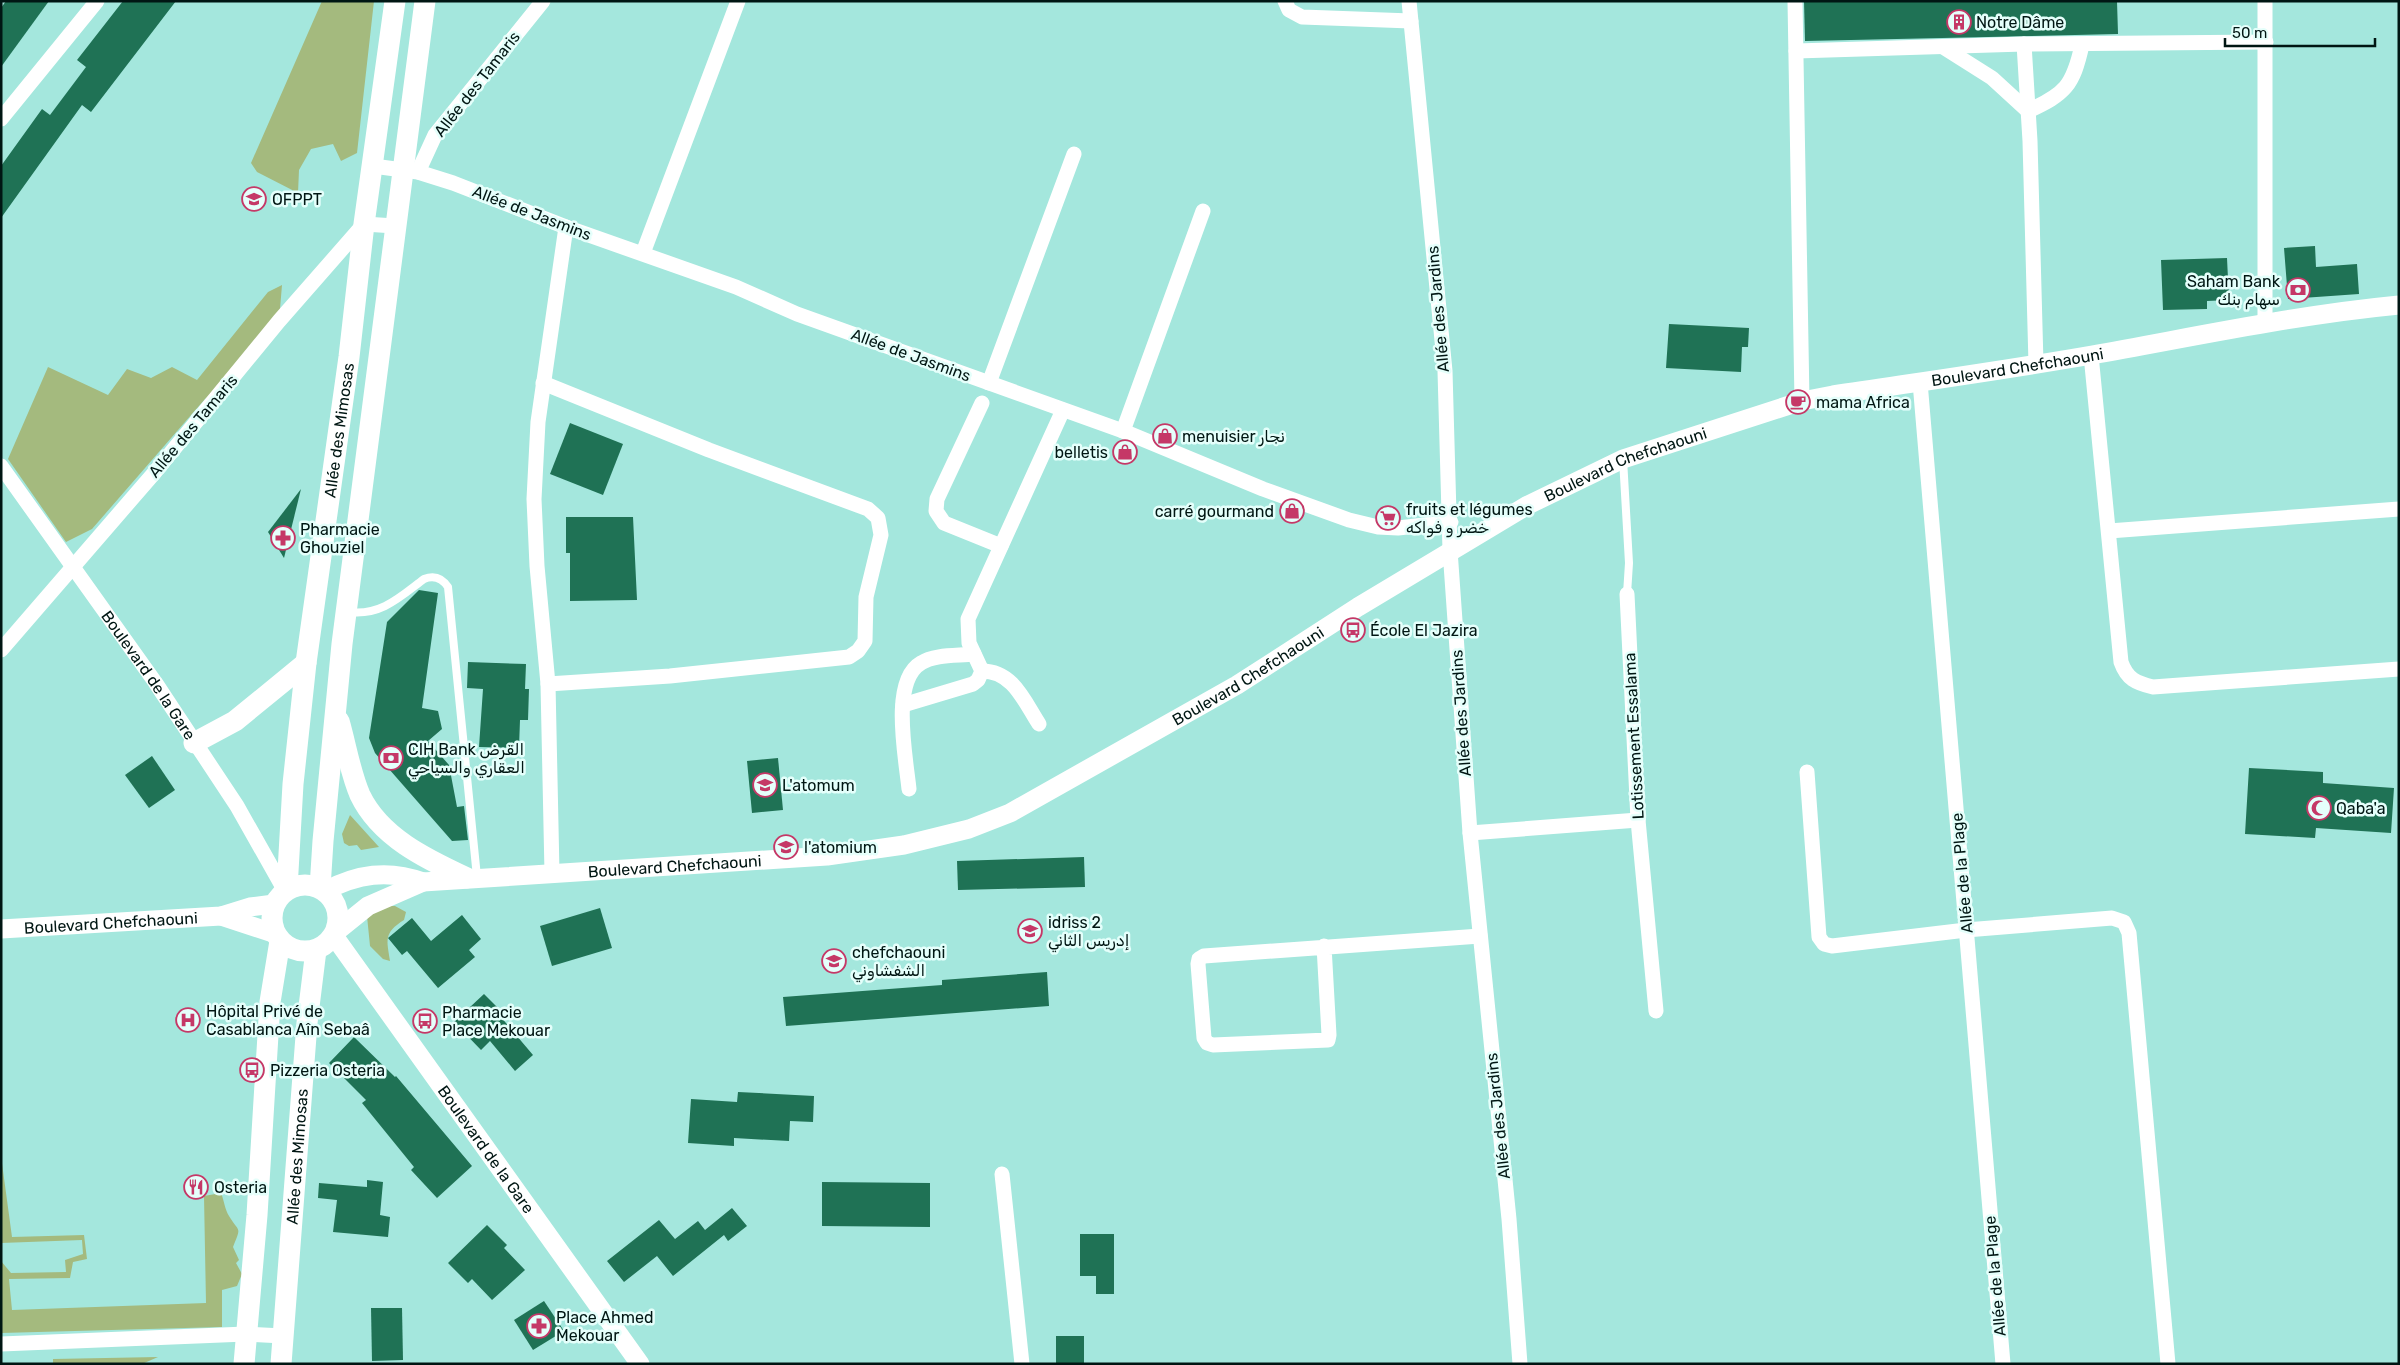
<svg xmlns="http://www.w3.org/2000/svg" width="2400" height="1365" font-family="Rubik,'Noto Naskh Arabic',sans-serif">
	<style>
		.green { fill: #a4ba7e }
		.building { fill: #1f7255 }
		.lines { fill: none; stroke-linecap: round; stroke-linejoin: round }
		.service { stroke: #fff; stroke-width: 8 }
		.minor { stroke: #fff; stroke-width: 15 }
		.tertiary { stroke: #fff; stroke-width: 19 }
		.secondary { stroke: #fff; stroke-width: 21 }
		.labels { text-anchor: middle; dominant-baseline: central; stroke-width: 5; stroke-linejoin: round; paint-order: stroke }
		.poi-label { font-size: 16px; fill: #001613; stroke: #e5fffb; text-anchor: start }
		.street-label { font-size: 16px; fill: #001613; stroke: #e5fffb }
	</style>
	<rect width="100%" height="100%" fill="#a4e7dd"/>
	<g class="green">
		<path d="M322,1H374L357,153L341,161L333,144L311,149L299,170L298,193L257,172L251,163Z"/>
		<path d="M282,285L279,321L246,364L205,399L92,529L66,542L8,459L48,367L108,395L127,369L151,378L172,367L197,380L268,292Z"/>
		<path d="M350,815L379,847L361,850L357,845L349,846L344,843L342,834Z"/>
		<path d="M387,906H395L406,912L404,920C383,933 387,940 390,961L383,959L370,946L367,916Z"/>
		<path d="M1,1156L12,1237L84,1235L87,1259L73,1262L70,1278L9,1279L12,1310L206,1303L204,1196L221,1193C224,1200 225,1210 229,1216C239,1233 242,1225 233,1247L239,1260L236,1263L242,1274L237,1286L222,1290V1327L1,1333V1261L11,1273L66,1272L65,1260L83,1254L82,1240L1,1243Z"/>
		<path d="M158,1357L142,1364H53V1359Z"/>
	</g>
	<g class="building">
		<path d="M6,1H49L1,67V8Z"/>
		<path d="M123,1H176L91,112L82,105L1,218V166L42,109L50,115L86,67L77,60Z"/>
		<path d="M1804,1H2117L2118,34L1805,41Z"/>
		<path d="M2315,246L2316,267L2357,264L2359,294L2288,299L2284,248Z"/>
		<path d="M2227,258L2229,300L2207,301V309L2163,310L2161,260Z"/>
		<path d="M1669,324L1749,328L1748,347H1742L1741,372L1666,368Z"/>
		<path d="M570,423L623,444L603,495L550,474Z"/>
		<path d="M301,489L284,558L268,532Z"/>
		<path d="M566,517H633L637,600L570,601V553H566Z"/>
		<path d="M419,590L438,593L422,708L438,711L442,729L428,741L449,765L457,807L464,806L468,840L452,841L375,753L369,738L387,622Z"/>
		<path d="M468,662L526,664L525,689H529L528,720H520L519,748L479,747L483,689L467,688Z"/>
		<path d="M152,756L175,790L149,808L125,775Z"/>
		<path d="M778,758L783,810L752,813L747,761Z"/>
		<path d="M2249,768L2323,772V783L2394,788L2391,833L2316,828L2315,838L2245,834Z"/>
		<path d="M1084,857L1085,887L958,890L957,861Z"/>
		<path d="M600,908L612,948L552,966L540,926Z"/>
		<path d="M462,915L481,939L469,950L475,957L438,988L407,951L402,955L388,938L412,918L431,941Z"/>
		<path d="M1047,972L1049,1006L786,1026L783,997L942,985V980Z"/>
		<path d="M484,994L503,1013L500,1016L533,1055L515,1071L490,1041L481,1050L454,1022Z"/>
		<path d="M354,1037L395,1077L396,1076L472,1166L437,1198L411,1170L414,1167L362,1103L366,1100L329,1063Z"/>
		<path d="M738,1092L814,1096L813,1122L790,1121L789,1141L734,1138V1146L688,1143L691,1099L737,1102Z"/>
		<path d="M367,1180L383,1182L380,1215L390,1217L388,1237L333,1232L337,1200L318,1198L319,1183L367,1187Z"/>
		<path d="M822,1182L930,1183V1227L822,1226Z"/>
		<path d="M732,1208L747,1226L728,1241L724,1235L673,1276L657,1256L624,1282L607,1261L659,1220L675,1239L698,1221L705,1230Z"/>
		<path d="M487,1225L507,1245L504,1248L525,1270L492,1300L472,1279L468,1283L448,1263Z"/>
		<path d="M1080,1234H1114V1294H1096V1276H1080Z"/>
		<path d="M544,1301L564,1331L533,1350L514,1320Z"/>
		<path d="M371,1308H402L403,1360L372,1361Z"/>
		<rect x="1056" y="1336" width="28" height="28"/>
	</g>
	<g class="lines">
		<g class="service">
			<path d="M1623,459L1629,563L1627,594"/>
			<path d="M349,612C381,616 400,597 424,579C434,575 442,578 448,587L477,877"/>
		</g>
		<g class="minor">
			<path d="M1285,1L1289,10L1302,17L1411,21"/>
			<path d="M1409,1L1445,371L1450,550L1470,833L1509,1219L1520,1364"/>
			<path d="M1795,1L1802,401"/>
			<path d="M2265,1V323"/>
			<path d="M2024,44L2030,141L2036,364"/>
			<path d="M1943,47L1992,78L2028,111C2065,94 2073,86 2082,45"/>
			<path d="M1796,51L2024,44L2266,42"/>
			<path d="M1,119L97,1"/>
			<path d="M373,166L418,172L453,183L566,227L736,287L797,314L1123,431L1263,489L1349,520L1378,527L1398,528L1451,522"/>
			<path d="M418,172L435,135L543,1"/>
			<path d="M643,253L738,1"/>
			<path d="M2091,355L2121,662C2127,679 2136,683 2153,687L2399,669"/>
			<path d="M1920,382L2003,1364"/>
			<path d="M543,383L709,450L868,509L878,518L881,535L866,597L865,641L858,651L849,657L670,676L548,684"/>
			<path d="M989,383L1074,154"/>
			<path d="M982,403L937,499L936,511L944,523L1001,546"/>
			<path d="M1123,431L1203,211"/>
			<path id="s1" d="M1,466L155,682L237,806L285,891"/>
			<path d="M2109,531L2399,509"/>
			<path d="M1627,594L1638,820L1656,1011"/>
			<path d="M1,650L155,472L279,321L364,224L395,226"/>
			<path d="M982,671C1013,671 1024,701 1039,724"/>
			<path d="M903,705L973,684L978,680L982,671L969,643L968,619L1063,410"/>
			<path d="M1807,772L1819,937L1824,944L1832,946L1966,930L2112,918L2124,922L2129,933L2168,1364"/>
			<path d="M909,789C906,758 890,681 921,663C935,654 958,656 974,654"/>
			<path d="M1470,833L1638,820"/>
			<path d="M552,873L548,684L537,566L534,499L538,422L566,227"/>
			<path d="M1324,946L1329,1035L1328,1040L1213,1045L1207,1043L1204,1038L1198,964L1199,959L1204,956L1480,936"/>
			<path d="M1002,1174L1022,1364"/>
			<path d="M1,1344L246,1334L283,1336"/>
		</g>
		<g class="tertiary">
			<path d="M325,891C357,874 388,869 423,882"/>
			<path d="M221,916L276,934"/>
			<path id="s2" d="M1,929L221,916L250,907L274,904"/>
			<path id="s3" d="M337,931L368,906L423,882L827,856L904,845L969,829L1010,813L1237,685L1358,607L1528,505L1623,459L1802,401L1833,395C1919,382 2006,370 2092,355C2194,337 2295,315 2399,305"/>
			<path id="s4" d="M334,936L640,1364"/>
		</g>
		<g class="secondary">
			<path d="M339,721C346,745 350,772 360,795C380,837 426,859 467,878"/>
			<path d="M194,743L235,721L306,663"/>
			<circle cx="305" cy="918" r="33"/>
			<path d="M320,888L323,841L342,644L425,1"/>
			<path id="s5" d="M287,889L293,784L306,663L349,357L364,224L395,1"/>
			<path d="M244,1364L257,1215L270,1002L280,941"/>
			<path id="s6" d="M281,1364L307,1023L316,950"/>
		</g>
	</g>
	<defs>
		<g id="building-ring" transform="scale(1.25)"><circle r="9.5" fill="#e5fffb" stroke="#c53867" stroke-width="1.5"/><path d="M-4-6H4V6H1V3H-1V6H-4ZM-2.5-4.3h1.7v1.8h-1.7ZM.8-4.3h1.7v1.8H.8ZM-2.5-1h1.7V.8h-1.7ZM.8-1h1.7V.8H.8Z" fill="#c53867"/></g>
		<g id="university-ring" transform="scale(1.25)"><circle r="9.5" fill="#e5fffb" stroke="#c53867" stroke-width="1.5"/><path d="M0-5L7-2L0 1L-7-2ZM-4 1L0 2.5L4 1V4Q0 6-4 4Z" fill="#c53867"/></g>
		<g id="bank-ring" transform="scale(1.25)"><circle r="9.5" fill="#e5fffb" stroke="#c53867" stroke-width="1.5"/><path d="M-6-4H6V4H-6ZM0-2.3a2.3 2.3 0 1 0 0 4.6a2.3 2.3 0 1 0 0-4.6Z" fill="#c53867"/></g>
		<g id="cafe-ring" transform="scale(1.25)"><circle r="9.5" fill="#e5fffb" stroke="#c53867" stroke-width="1.5"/><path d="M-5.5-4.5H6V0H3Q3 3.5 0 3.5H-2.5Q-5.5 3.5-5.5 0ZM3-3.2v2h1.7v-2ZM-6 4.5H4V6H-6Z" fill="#c53867"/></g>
		<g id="shop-ring" transform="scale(1.25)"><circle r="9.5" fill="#e5fffb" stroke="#c53867" stroke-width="1.5"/><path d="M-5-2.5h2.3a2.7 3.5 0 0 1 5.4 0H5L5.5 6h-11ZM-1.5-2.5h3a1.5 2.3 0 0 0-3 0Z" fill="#c53867"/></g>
		<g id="supermarket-ring" transform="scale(1.25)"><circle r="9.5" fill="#e5fffb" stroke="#c53867" stroke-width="1.5"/><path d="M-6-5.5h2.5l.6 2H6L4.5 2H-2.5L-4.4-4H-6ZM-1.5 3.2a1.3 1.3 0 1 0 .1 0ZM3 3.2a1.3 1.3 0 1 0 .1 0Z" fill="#c53867"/></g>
		<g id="pharmacy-ring" transform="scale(1.25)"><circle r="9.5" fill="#e5fffb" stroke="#c53867" stroke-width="1.5"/><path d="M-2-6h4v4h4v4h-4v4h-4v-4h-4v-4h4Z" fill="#c53867"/></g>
		<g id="bus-ring" transform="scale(1.25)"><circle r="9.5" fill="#e5fffb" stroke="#c53867" stroke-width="1.5"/><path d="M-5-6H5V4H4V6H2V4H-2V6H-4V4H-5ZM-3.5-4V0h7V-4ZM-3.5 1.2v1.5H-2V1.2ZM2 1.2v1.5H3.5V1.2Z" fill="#c53867"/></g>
		<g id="school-ring" transform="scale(1.25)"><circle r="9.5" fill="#e5fffb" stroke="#c53867" stroke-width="1.5"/><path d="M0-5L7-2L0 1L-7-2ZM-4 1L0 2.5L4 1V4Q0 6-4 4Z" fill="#c53867"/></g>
		<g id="mosque-ring" transform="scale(1.25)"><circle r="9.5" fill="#e5fffb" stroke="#c53867" stroke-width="1.5"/><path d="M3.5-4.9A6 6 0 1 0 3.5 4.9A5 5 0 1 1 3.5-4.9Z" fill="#c53867"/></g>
		<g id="hospital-ring" transform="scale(1.25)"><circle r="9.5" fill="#e5fffb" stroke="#c53867" stroke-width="1.5"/><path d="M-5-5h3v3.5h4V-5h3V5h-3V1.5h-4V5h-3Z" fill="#c53867"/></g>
		<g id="restaurant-ring" transform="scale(1.25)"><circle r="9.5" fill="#e5fffb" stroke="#c53867" stroke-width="1.5"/><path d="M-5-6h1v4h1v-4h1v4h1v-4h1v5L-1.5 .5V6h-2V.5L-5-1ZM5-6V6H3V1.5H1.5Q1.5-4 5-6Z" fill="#c53867"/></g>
	</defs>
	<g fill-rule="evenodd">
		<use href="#building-ring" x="1959" y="22"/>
		<use href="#university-ring" x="254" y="199"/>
		<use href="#bank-ring" x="2298" y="290"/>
		<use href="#cafe-ring" x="1798" y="402"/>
		<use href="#shop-ring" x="1165" y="436"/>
		<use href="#shop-ring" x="1125" y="452"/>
		<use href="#shop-ring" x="1292" y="511"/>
		<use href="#supermarket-ring" x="1388" y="518"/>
		<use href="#pharmacy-ring" x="283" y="538"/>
		<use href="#bus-ring" x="1353" y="630"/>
		<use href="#bank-ring" x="391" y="758"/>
		<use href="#school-ring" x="765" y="785"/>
		<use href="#mosque-ring" x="2319" y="808"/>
		<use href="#school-ring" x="786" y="847"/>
		<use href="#school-ring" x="1030" y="931"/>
		<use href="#school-ring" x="834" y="961"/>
		<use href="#hospital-ring" x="188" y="1020"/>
		<use href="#bus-ring" x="425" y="1021"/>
		<use href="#bus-ring" x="252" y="1070"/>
		<use href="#restaurant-ring" x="196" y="1187"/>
		<use href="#pharmacy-ring" x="539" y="1326"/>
	</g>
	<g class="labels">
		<g class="poi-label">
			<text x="1976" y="22">Notre Dâme</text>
			<text x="272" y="199">OFPPT</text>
			<text x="2280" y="281" text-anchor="end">Saham Bank<tspan x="2280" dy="18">سهام بنك</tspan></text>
			<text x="1816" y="402">mama Africa</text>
			<text x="1182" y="436">menuisier نجار</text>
			<text x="1108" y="452" text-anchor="end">belletis</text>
			<text x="1406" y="509">fruits et légumes<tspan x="1406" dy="18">خضر و فواكه</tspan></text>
			<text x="1274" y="511" text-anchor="end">carré gourmand</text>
			<text x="300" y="529">Pharmacie<tspan x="300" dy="18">Ghouziel</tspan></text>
			<text x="1370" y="630">École El Jazira</text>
			<text x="408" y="749">CIH Bank القرض<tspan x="408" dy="18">العقاري والسياحي</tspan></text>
			<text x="782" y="785">L'atomum</text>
			<text x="2336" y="808">Qaba'a</text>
			<text x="804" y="847">l'atomium</text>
			<text x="1048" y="922">idriss 2<tspan x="1048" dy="18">إدريس الثاني</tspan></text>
			<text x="852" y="952">chefchaouni<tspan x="852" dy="18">الشفشاوني</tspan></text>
			<text x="206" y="1011">Hôpital Privé de<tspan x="206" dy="18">Casablanca Aîn Sebaâ</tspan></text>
			<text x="442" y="1012">Pharmacie<tspan x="442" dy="18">Place Mekouar</tspan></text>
			<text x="270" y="1070">Pizzeria Osteria</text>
			<text x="214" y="1187">Osteria</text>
			<text x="556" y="1317">Place Ahmed<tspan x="556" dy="18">Mekouar</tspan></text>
		</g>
		<g class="street-label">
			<text transform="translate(477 84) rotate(-52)">Allée des Tamaris</text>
			<text transform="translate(532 213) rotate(21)">Allée de Jasmins</text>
			<text transform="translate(1438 309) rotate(-95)">Allée des Jardins</text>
			<text transform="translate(911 355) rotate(20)">Allée de Jasmins</text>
			<text stroke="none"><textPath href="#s3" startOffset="1808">Boulevard Chefchaouni</textPath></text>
			<text transform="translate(193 426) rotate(-50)">Allée des Tamaris</text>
			<text stroke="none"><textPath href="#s5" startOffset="462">Allée des Mimosas</textPath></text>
			<text stroke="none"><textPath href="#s3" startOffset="1402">Boulevard Chefchaouni</textPath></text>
			<text stroke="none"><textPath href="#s1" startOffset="256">Boulevard de la Gare</textPath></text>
			<text stroke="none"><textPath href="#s3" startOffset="968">Boulevard Chefchaouni</textPath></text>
			<text transform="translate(1461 713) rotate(-94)">Allée des Jardins</text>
			<text transform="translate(1634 736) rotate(-93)">Lotissement Essalama</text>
			<text stroke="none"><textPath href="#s3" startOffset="352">Boulevard Chefchaouni</textPath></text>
			<text transform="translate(1962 873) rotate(-95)">Allée de la Plage</text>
			<text stroke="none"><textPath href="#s2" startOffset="110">Boulevard Chefchaouni</textPath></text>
			<text transform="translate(1498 1116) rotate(-96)">Allée des Jardins</text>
			<text stroke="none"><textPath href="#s4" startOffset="262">Boulevard de la Gare</textPath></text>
			<text stroke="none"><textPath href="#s6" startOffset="208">Allée des Mimosas</textPath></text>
			<text transform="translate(1995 1276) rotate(-95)">Allée de la Plage</text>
		</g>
	</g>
	<rect width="2400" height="1365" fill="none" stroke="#001613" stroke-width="5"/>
	<path d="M2225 38v8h150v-8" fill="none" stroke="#001613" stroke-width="2.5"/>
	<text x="2232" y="38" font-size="15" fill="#001613" stroke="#e5fffb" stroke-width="4" paint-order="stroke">50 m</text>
</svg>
